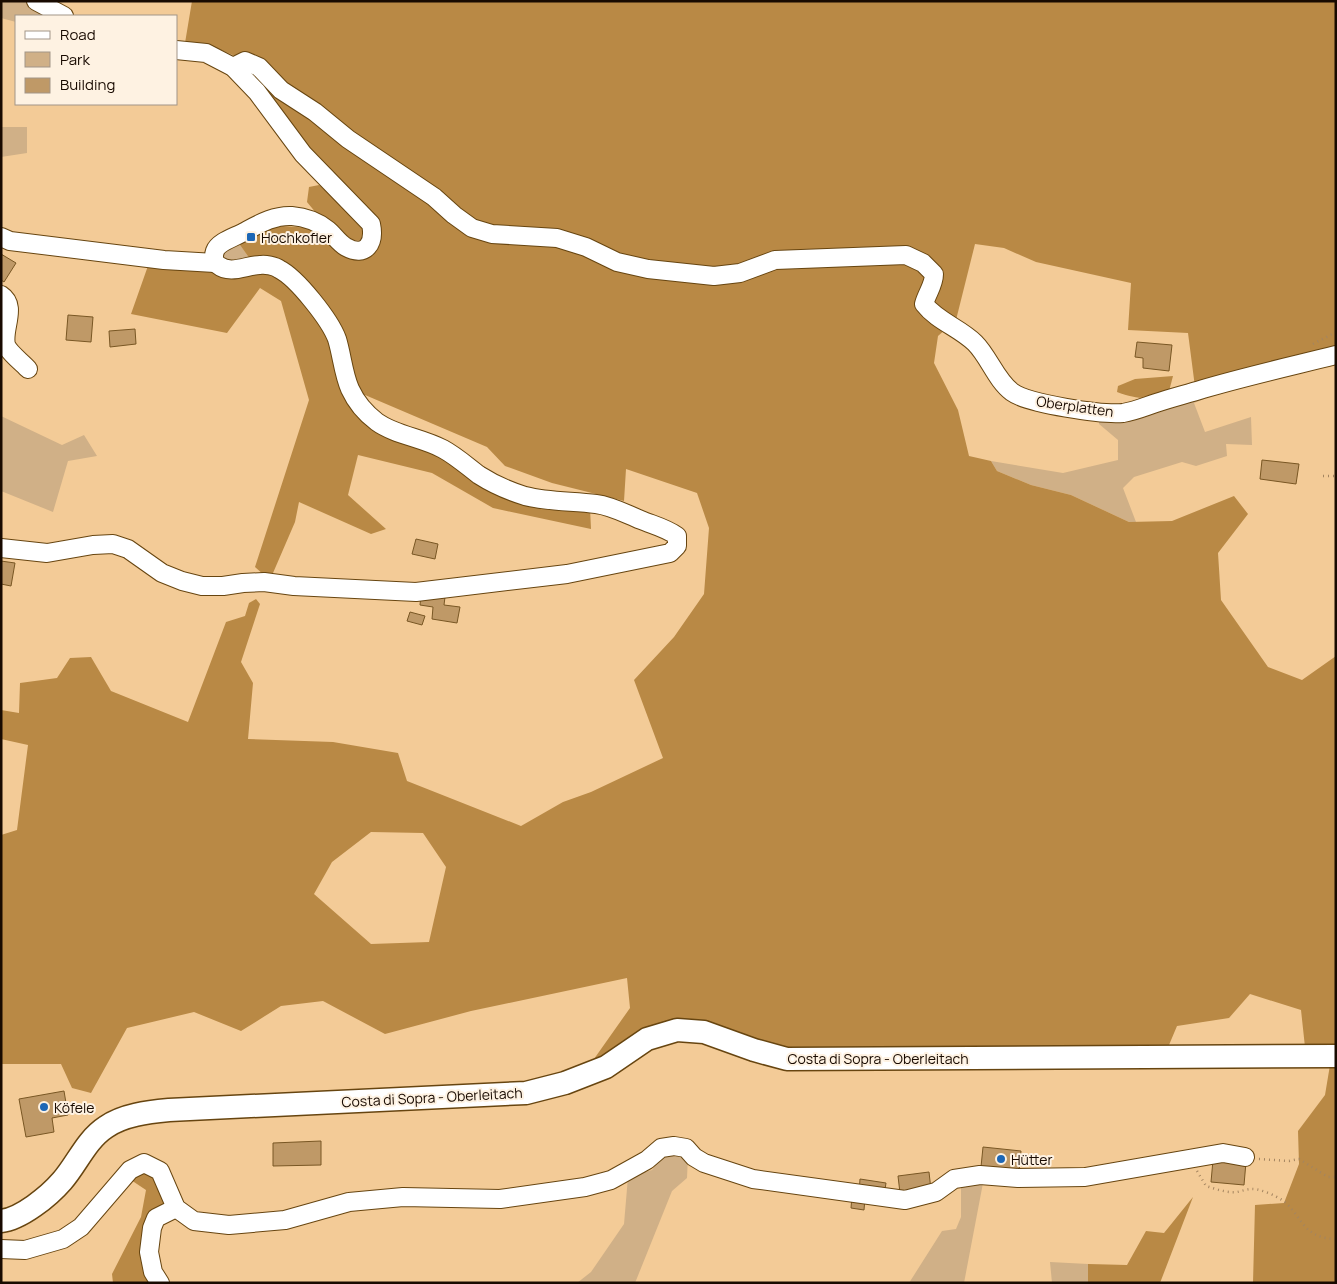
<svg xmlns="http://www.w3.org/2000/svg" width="1337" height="1284" font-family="Manrope,sans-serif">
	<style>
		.green { fill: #d0b087 }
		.forest { fill: #b98945; fill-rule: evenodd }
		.building { fill: #bf9967; stroke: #795724 }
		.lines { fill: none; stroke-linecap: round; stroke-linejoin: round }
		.minor-casing { stroke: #674510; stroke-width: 20 }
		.major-casing { stroke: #674510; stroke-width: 25 }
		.path { stroke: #a48560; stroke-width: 2.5; stroke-dasharray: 1 4; stroke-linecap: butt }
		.minor { stroke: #fff; stroke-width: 18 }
		.major { stroke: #fff; stroke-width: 22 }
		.poi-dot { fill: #1d67b6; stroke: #fef2e2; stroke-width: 2 }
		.labels { text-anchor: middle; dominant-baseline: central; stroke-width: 4; stroke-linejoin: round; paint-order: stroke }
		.poi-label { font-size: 14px; fill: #180a00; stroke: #fef2e2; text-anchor: start }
		.street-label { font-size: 14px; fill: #180a00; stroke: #fef2e2 }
	</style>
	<rect width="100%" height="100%" fill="#f3cb97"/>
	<g class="green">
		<path d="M1,1H31L57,16H16V22L1,18Z"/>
		<path d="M1,127H27V153L1,157Z"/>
		<path d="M240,245L250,259L240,262L226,261L222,257L224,248H232Z"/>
		<path d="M1254,379L1194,403L1205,432L1251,417L1252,445L1226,444L1227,456L1196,466L1182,462L1134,477L1123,488L1136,522H1129L1071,495L1031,485L997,471L991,461L1063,473L1118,460V440L1099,424V415Z"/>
		<path d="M1,416L62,445L84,435L97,456L68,461L53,512L1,491Z"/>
		<path d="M667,1151L688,1156L687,1178L672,1191L635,1283H577L591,1272L624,1224L628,1177L652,1170Z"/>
		<path d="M983,1183L964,1283H909L942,1231L956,1229L961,1217V1184Z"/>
		<path d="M1050,1262L1088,1264V1283H1052Z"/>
	</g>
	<g class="forest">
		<path d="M192,1H1336V349L1195,387L1188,333L1128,330L1131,283L1036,262L1004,248L975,244L956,320L938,336L934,363L958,410L969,456L991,461L997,471L1031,485L1071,495L1129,522L1172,521L1234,496L1248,514L1218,553L1221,600L1268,667L1302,680L1336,656V1048L1305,1047L1301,1010L1250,994L1229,1018L1177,1026L1169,1045L1164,1049L777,1048L739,1032L686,1020L601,1058L594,1059L630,1008L627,978L471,1011L385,1034L323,1001L281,1006L241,1031L194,1012L127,1028L91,1093L72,1088L61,1064H1V835L17,830L28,745L1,739V710L19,713L20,683L57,678L70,658L91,657L111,691L188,722L226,622L245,616L249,603L256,599L260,604L241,662L253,683L248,739L333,742L398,753L407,781L521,826L563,802L591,792L663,758L634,680L674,637L704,594L709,528L697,493L626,469L624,501L552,483L505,466L487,447L358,392L348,361L345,335L338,329L319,303L250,259L240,245L242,239L265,228L283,226L310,228L362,258L374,254L377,242L296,135L250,70L235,56L219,49L185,43ZM371,832L423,833L446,867L429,942L371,944L314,894L332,862Z"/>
		<path d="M319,185L330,192L335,200L363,227L364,235L362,240C343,245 318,216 307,202L309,187Z"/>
		<path d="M149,263L254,268L273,275L293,291L329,332L346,391L421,445L462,470L590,508L591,529L493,508L432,473L358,455L348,495L386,529L371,534L299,502L295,522L273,573L264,575L255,567L309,400L281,301L260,288L227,333L131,314Z"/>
		<path d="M1173,376L1168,395C1148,400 1136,399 1117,392L1118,386L1135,379Z"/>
		<path d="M1336,1064V1283H1253L1255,1205L1284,1203L1299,1164L1298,1131L1325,1095L1330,1065Z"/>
		<path d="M140,1171H150L169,1204L160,1210L156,1283H113L112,1274L141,1217L146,1190L128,1178Z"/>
		<path d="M1193,1197L1160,1283H1088V1264L1127,1265L1146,1231L1164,1233Z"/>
	</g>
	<g class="building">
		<path d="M1,254L16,263L4,282L1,280Z"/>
		<path d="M68,315L93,317L91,342L66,340Z"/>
		<path d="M135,329L136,344L110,347L109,331Z"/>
		<path d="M1137,342L1172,345L1169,371L1143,368V358L1135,357Z"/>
		<path d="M1262,460L1299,464L1296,484L1260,479Z"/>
		<path d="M416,539L438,544L435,559L412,554Z"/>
		<path d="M1,561L15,563L11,586L1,584Z"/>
		<path d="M421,594L445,597L444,605L460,607L457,623L432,619L433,607L420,605Z"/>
		<path d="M410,612L425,616L422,625L407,621Z"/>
		<path d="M64,1091L68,1115L52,1118L54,1132L26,1137L19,1099Z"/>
		<path d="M321,1141V1165L273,1166V1143Z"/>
		<path d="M983,1147L1021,1151L1019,1172L981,1167Z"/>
		<path d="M1213,1160L1246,1162L1244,1185L1211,1182Z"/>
		<path d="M929,1172L931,1190L900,1193L898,1176Z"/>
		<path d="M860,1179L886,1183L884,1196L859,1193Z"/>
		<path d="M852,1196L865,1198L864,1210L851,1208Z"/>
	</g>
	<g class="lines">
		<g class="minor-casing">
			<g id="minor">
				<path d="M36,1L64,16"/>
				<path d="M233,67L245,61L259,67L281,90L315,112L348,139L434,197L454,215L472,228L492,234L557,238L586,247L617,262L648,269L714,276L740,273L775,260L906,255L923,263L934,274C934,285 927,293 924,304C937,321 960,328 975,343C989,357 996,380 1012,392C1028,404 1103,415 1123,413C1135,411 1144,407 1156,403C1171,398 1187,394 1203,389C1247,376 1292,366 1336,355"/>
				<path d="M1,237L10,241L164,260L215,263"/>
				<path d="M1,295C18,306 2,329 6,345C9,353 22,362 28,369"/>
				<path d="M1,548L47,553L93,545L113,544L128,549L162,573L182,581L202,586H223L243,583L264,582L294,586L416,592L567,574L670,553L677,546V536C666,528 653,525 641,520C626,514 612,506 596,504C573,501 548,502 525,496C509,491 493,484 479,475C467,466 456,456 443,449C423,438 395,435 377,422C365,413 356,402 350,389C343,373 342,355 337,339C330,320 297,278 279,269C275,266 265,264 260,265C247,265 230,275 218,265C214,262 213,257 215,251C218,242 235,237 244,232C259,224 274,215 292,216C305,217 318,222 328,230C334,235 339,243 346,247C366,258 375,243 371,224L303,154L257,92L233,67L206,53L176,50"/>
				<path d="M1,1249L25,1250L63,1239L81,1227L130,1170L144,1163L160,1171L176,1208L194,1221L229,1225L285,1220L349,1202L403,1197L500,1199L585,1187L611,1180L647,1160L661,1148L674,1146L686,1148L694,1157L704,1163L753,1179L905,1200L936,1192L954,1179L980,1175L1018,1178L1085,1177L1223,1153L1245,1157"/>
				<path d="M160,1283L153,1272L149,1252L152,1228L156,1218L176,1208"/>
			</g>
		</g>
		<g class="major-casing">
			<path id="major" d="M1,1221C21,1219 49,1196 62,1181C77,1164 86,1140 106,1127C123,1115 148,1112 169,1110L526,1093L565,1083L606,1067L647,1039L677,1030L704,1032L754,1050L787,1059L1336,1056"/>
		</g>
		<g class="path">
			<path d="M1313,344L1336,332"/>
			<path d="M1323,476H1336"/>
			<path d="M1259,1159L1289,1161L1299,1159L1328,1177H1336"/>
			<path d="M1197,1171L1206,1186C1216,1189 1226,1193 1237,1192C1242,1191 1247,1189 1252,1189C1259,1189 1269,1193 1275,1196C1303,1209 1297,1238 1336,1239"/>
		</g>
		<use href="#minor" class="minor"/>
		<use href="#major" class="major"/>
	</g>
	<g class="poi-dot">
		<rect x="246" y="232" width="10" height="10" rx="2.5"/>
		<circle cx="44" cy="1107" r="5"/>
		<circle cx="1001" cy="1159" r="5"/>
	</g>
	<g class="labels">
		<g class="poi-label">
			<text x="261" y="237">Hochkofler</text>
			<text x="54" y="1107">Köfele</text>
			<text x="1011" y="1159">Hütter</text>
		</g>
		<g class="street-label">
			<text transform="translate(1075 406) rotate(8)">Oberplatten</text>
			<text x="878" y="1058">Costa di Sopra - Oberleitach</text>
			<text transform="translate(432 1097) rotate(-3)">Costa di Sopra - Oberleitach</text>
		</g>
	</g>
	<rect width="1337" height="1284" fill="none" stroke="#180a00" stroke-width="5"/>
	<rect x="15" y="15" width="162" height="90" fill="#fef2e2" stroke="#a29588"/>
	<rect x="25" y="31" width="25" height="8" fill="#ffffff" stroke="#a29588"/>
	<text x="60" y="40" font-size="15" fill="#180a00">Road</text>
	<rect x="25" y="52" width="25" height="15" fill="#d0b087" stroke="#a29588"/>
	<text x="60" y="65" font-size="15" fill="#180a00">Park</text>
	<rect x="25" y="78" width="25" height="15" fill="#bf9967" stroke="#a29588"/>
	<text x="60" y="90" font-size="15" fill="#180a00">Building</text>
</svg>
